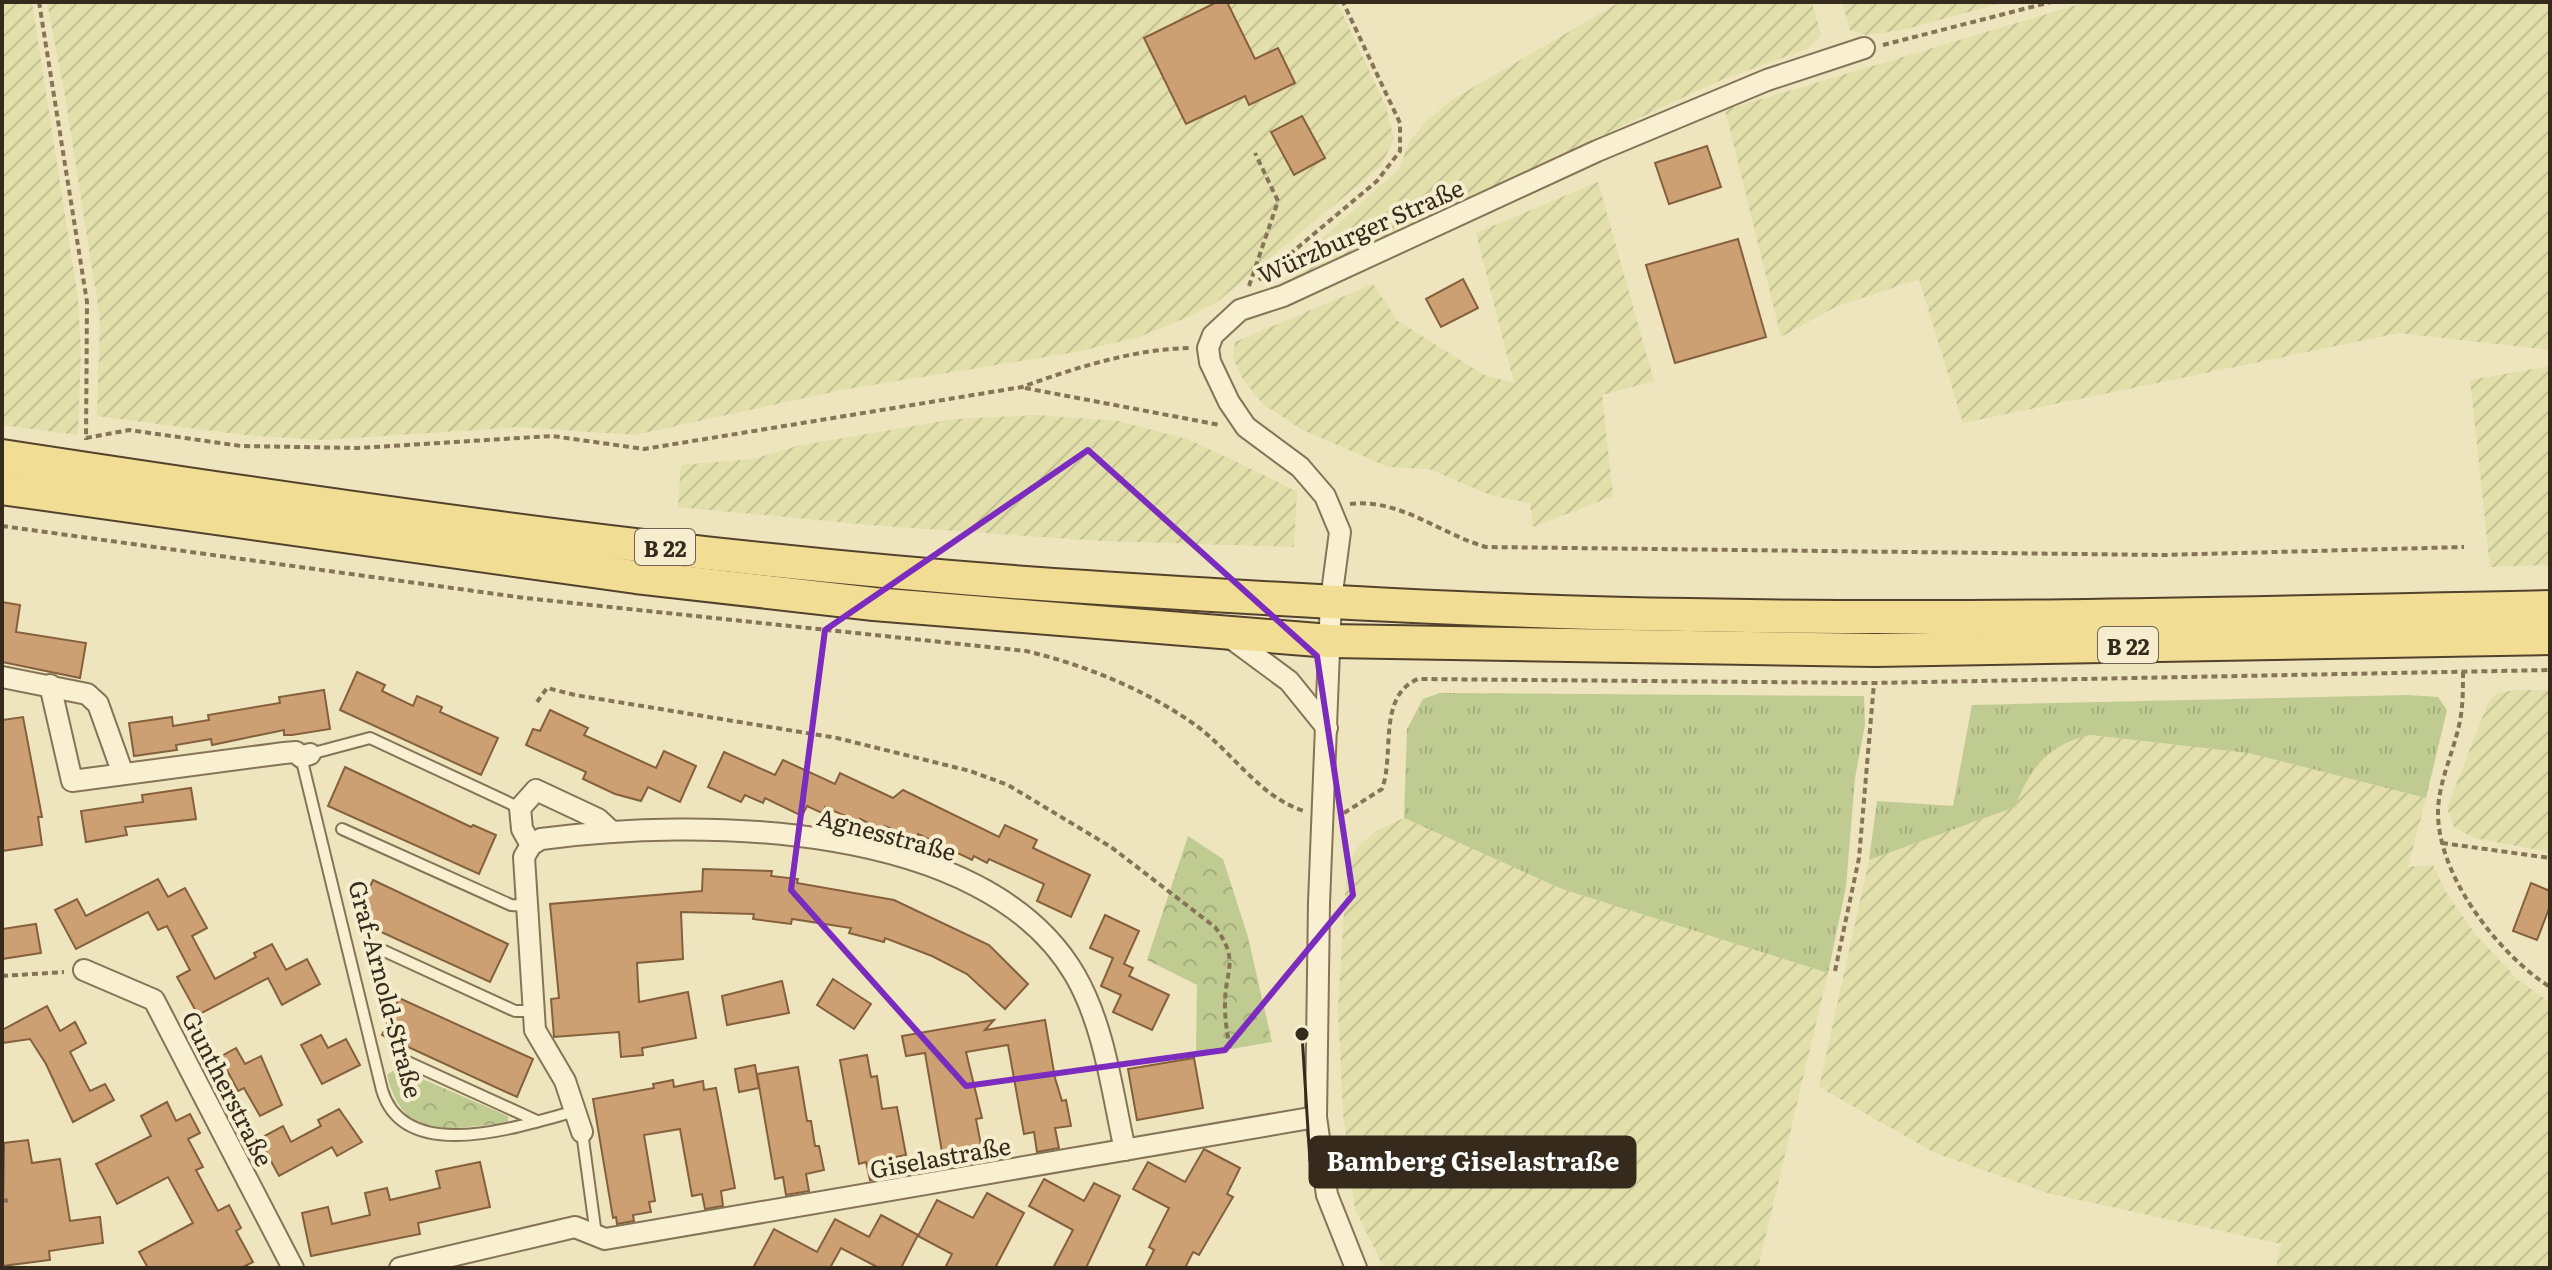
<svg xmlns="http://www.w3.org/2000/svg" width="2552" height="1270" font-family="Literata,serif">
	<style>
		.farmland { fill: url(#farmland-furrows) }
		.grass { fill: url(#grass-tufts) }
		.forest { fill: url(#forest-crowns) }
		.building { fill: #cca073; stroke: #85603d; stroke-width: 2 }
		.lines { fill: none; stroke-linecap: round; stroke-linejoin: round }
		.service-casing { stroke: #867457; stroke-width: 14 }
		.minor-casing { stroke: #867457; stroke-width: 24 }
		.primary-casing { stroke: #53422b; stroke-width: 36 }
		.path { stroke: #867457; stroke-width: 4; stroke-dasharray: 6 4; stroke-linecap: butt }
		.service { stroke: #f9f0d1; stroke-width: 10 }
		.minor { stroke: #f9f0d1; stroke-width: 20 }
		.primary { stroke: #f2dd94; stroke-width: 32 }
		.marked { fill: none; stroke: #7b2cbf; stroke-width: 6; stroke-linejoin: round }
		.labels { text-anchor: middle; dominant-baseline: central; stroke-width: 8; stroke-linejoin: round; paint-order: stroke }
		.shield { fill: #f5edcd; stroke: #6f6451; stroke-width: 2 }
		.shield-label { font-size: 22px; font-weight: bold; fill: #352a1c }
		.street-label { font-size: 24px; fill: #352a1c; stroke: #f5edcd }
		.leader { fill: none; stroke: #352a1c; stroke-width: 3 }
		.callout-dot { fill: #352a1c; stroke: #f5edcd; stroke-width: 3 }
		.callout { fill: #352a1c; stroke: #352a1c; stroke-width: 3 }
		.callout-label { font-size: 26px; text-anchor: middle; font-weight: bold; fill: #fff }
	</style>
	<defs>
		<pattern id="farmland-furrows" width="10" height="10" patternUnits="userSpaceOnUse" patternTransform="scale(2)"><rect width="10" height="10" fill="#e3dfab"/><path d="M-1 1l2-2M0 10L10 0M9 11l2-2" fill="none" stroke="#c3c093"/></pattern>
		<pattern id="grass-tufts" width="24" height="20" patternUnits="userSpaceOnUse" patternTransform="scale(2)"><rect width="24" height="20" fill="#c0cb92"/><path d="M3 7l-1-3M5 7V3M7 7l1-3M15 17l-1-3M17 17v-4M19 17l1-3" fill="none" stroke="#a6ae7d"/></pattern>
		<pattern id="forest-crowns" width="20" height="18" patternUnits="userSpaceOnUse" patternTransform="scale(2)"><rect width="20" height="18" fill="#c0cb92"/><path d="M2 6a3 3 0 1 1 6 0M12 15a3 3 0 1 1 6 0" fill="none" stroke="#a6ae7d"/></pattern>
	</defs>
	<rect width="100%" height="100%" fill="#eee4be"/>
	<g class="farmland">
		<path d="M2,2H32L78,299L81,349L78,435L2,425Z"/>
		<path d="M47,2H1337L1386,107L1394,139L1381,166L1218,301L1193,315L1139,337L1076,352L841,390L635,435L521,427L322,440L244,435L97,416L100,319L65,96Z"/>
		<path d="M1620,2H1812L1821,35L1809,48L1716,82L1295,280L1289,269L1400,168L1409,142L1427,121L1450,101Z"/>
		<path d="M1842,2H2005L1902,30L1866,35L1850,30Z"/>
		<path d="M2087,2H2550V350L2399,333L1963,423L1919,279L1835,307L1781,337L1725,110Z"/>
		<path d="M1598,182L1654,381L1602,395L1613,496L1533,527L1530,503L1493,496L1429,469L1388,467L1301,429L1263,404L1243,379L1233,358L1235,342L1373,284L1398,321L1484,375L1514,383L1476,233Z"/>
		<path d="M2550,366V565L2490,567L2470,380Z"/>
		<path d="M1037,415L1118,421L1190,440L1274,480L1297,492L1294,547L1102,541L881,526L678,507L681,465L754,459L797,446L955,419Z"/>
		<path d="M2516,690H2550V852L2474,838L2454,827L2447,808L2488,703L2497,693Z"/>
		<path d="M2091,735L2248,753L2426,798L2408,867L2433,865L2447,894L2476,935L2518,980L2550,1002V1268H2276L2281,1244L2048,1193L1935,1153L1819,1087L1869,860L2015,807L2026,779L2041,757L2069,739Z"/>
		<path d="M1404,818L1562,889L1828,973L1758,1268H1384L1355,1209L1343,1113L1338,1008L1347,864L1358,847L1376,831Z"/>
	</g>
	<g class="grass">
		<path d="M1440,693L1864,696L1865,725L1855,778L1846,887L1828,973L1562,889L1404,818L1407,729L1423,699Z"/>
		<path d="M2408,695L2438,697L2447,710L2426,798L2248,753L2091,735C2048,744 2030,768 2015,807L1869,860L1877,801L1953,806L1972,705Z"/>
	</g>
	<g class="forest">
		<path d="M1188,836L1223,859L1248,937L1272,1042L1196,1055L1197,985L1147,960Z"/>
		<path d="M397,1068L508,1116V1123C451,1127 404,1145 387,1075Z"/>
	</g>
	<g class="building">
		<path d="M1217,2H1227L1255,59L1278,48L1295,83L1249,105L1245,96L1186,124L1144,38Z"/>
		<path d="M1302,116L1325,158L1294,175L1271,132Z"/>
		<path d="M1707,146L1721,187L1669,204L1655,163Z"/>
		<path d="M1738,239L1766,337L1675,363L1646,265Z"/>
		<path d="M1463,279L1478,308L1441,327L1426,299Z"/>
		<path d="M2,602L20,605L16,632L86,643L80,678L2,662Z"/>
		<path d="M357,672L385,685L382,691L413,706L417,696L442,707L440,712L498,738L481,775L340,710Z"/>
		<path d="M324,690L330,729L292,735H284V730L212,745L211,739L176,745L177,750L134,756L129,723L172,717L173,726L209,720L208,715L280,703L279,697Z"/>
		<path d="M550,710L588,728L584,735L656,768L664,751L696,766L680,802L648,787L641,801L615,794L583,779L586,772L526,745L533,729L540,731Z"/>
		<path d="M23,717L42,817H38L42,845L2,851V720Z"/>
		<path d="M724,752L775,775L783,760L835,784L840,773L893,798L903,790L999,837L1005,825L1037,840L1033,848L1090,875L1071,917L1037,901L1044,884L989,859L987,863L974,856L972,860L918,834L916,840L885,826L883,830L860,819L859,822L825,807L822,813L807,806L802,816L765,798L763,803L745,795L741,802L708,787Z"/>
		<path d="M345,767L471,827L473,825L496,835L479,874L328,806Z"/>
		<path d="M191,788L196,819L125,827L127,835L86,842L81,811L143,802L142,795Z"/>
		<path d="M703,869L772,871L771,876L798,879L797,883L894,900L989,945L1028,984L1005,1009L967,974L932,956L885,938L884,942L849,933L851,928L792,919L791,924L753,919L754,914L681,912L683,959L637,963L639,1002L688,992L696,1038L642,1048L643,1055L621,1057L619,1032L554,1037L551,999L559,998L550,904L702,891Z"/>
		<path d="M158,879L168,897L185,888L207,928L192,936L215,979L256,957L254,953L272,944L286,970L307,959L320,984L282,1005L268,978L198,1015L177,977L190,970L167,926L158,930L148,912L76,949L55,910L77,899L86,916Z"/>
		<path d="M373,880L508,944L490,982L355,920Z"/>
		<path d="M2531,883L2550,891V906L2537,940L2513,931Z"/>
		<path d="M1105,915L1139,931L1124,964L1133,968L1129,976L1169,995L1152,1030L1113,1012L1121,995L1101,986L1113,958L1090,948Z"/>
		<path d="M36,924L41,953L2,959V929Z"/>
		<path d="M833,979L871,1004L854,1029L817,1005Z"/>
		<path d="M782,981L789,1013L727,1025L722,996Z"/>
		<path d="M399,998L533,1059L517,1097L382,1035Z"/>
		<path d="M47,1006L60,1031L75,1022L86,1043L70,1052L90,1091L105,1084L114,1100L73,1122L46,1064L30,1039L2,1043V1030Z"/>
		<path d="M994,1020L985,1030L1045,1020L1055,1078L1062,1101L1066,1100L1071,1126L1055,1128L1059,1148L1037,1152L1034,1132L1024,1134L1008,1045L966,1052L982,1118L976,1119L981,1145L971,1146L974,1162L952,1166L949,1150L942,1152L925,1053L906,1056L902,1036Z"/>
		<path d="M321,1035L328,1048L346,1039L360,1065L322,1084L301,1045Z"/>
		<path d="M236,1048L245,1064L261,1056L282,1105L260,1116L244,1088L238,1091L220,1057Z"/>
		<path d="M867,1055L871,1077L877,1076L882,1109L897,1107L906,1155L891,1158L894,1176L870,1180L866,1162L859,1164L840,1060Z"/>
		<path d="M1194,1058L1203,1108L1137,1120L1128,1069Z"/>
		<path d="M755,1065L759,1088L739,1092L735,1069Z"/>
		<path d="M798,1067L807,1121H811L815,1146H819L824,1170L806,1174L809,1191L786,1195L783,1177L775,1179L757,1074Z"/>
		<path d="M673,1080L674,1087L703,1081L704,1090L716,1088L735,1188L721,1191L723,1206L705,1209L702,1194L692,1196L680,1129L644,1135L655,1201L649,1202L651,1212L633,1215L634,1221L617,1224L616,1217L613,1218L593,1099L654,1088L653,1084Z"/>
		<path d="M167,1102L176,1121L190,1114L200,1133L188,1139L203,1167L196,1170L218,1211L229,1205L241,1228L236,1231L253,1262L241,1268H148L139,1252L193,1223L168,1177L117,1204L96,1164L151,1136L141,1116Z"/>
		<path d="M339,1109L362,1142L337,1156L332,1147L279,1176L259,1139L283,1126L291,1142L321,1126L318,1120Z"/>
		<path d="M28,1140L32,1163L60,1159L70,1221L100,1217L103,1243L49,1251L50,1260L2,1266L4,1143Z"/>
		<path d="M1204,1149L1240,1168L1227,1194L1233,1197L1199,1255L1193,1252L1185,1268H1145L1154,1250L1149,1247L1169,1208L1133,1189L1148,1162L1185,1182Z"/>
		<path d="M480,1162L490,1207L418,1223L420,1234L311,1256L302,1213L328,1207L332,1224L370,1215L365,1193L387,1188L390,1200L440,1188L436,1171Z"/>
		<path d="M1044,1179L1084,1201L1094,1183L1120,1196L1086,1268H1053L1073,1230L1029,1206Z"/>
		<path d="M987,1193L1024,1213L995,1268H945L952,1254L918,1236L937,1200L973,1218Z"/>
		<path d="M881,1215L918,1235L901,1268H879L841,1248L830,1268H753L774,1229L817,1252L835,1219L869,1237Z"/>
	</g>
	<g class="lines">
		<g class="service-casing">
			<g id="service">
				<path d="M310,754L370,738L520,808"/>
				<path d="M301,757L382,1090C405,1167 522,1125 576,1111"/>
				<path d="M342,829L511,905L526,906"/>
				<path d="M369,944L515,1011H532"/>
				<path d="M399,1058L537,1121"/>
				<path d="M582,1132L596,1235"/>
			</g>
		</g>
		<g class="minor-casing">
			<g id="minor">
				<path d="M1228,636L1289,681L1327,728"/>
				<path d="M2,677L87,694L98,704L123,774"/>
				<path d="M50,685L72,781L284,753L296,752L301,757L310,754"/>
				<path d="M531,845L541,839C696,818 984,819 1075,975C1105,1027 1112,1092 1125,1150"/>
				<path d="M84,970L154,1000L293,1268"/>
				<path d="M582,1132L565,1081L535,1030L524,857L531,845L522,829L520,808L536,790L598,819L611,831"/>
				<path d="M400,1268L575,1227L605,1239L1316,1117"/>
				<path d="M1356,1268L1327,1195L1316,1117L1319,903L1331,600L1340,532L1325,496L1300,467L1246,427L1229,402L1210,362L1208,348L1213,335L1240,310L1283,296L1597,151L1767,80L1864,48"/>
			</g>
		</g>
		<g class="primary-casing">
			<g id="primary">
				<path d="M2,456C361,511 723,564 1086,587C1287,600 1488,612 1689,615C1976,621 2263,613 2550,607"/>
				<path d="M2,488L636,577L874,604L1330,641L1875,650L2550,638"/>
			</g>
		</g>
		<g class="path">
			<path d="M39,2L87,302L86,440"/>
			<path d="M1883,45L2051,2"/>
			<path d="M1259,280L1377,181L1400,151V123L1343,2"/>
			<path d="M1249,286L1278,201L1255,153"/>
			<path d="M1025,388L1220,425"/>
			<path d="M86,438L129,430L241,446L358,448L552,436L644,449L1022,387C1074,368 1135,349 1189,348"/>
			<path d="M1350,504C1400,498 1440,534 1486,547L2163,555L2464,547"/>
			<path d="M2,526L525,598L1026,651C1085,665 1144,689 1194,724C1232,751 1259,797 1304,811"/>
			<path d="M2463,672C2463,686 2463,701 2461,715C2456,748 2439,778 2438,811C2437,875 2498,954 2550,987"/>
			<path d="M537,702L547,688L575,695L837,738L970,771L1008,785L1111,847L1215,927C1241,961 1224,971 1225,1007C1225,1022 1228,1037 1230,1052"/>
			<path d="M1344,813L1382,789C1395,754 1377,696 1418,679L1874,683L2550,670"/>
			<path d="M2442,843L2550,858"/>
			<path d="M1835,971L1859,858L1874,683"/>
			<path d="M2,976L64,972"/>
			<path d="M2,1201L10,1200"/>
		</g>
		<use href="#service" class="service"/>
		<use href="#minor" class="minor"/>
		<use href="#primary" class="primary"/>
	</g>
	<path class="marked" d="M1088,450L1317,656L1353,895L1225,1050L966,1086L791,890L825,630Z"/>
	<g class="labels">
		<g class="shield">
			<rect x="635" y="529" width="60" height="36" rx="6"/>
			<rect x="2098" y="627" width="60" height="36" rx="6"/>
		</g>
		<g class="shield-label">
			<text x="665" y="547">B 22</text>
			<text x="2128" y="645">B 22</text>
		</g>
		<g class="street-label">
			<text transform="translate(1360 230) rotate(-24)">Würzburger Straße</text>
			<text transform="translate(887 833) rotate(15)">Agnesstraße</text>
			<text transform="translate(387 989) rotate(75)">Graf-Arnold-Straße</text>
			<text transform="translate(229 1088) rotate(63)">Guntherstraße</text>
			<text transform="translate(940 1156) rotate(-10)">Giselastraße</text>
		</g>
	</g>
	<path class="leader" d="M1302 1034L1310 1162"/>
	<circle class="callout-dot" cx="1302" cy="1034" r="8"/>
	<rect class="callout" x="1310" y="1137" width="325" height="50" rx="8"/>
	<g class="callout-label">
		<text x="1473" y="1171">Bamberg Giselastraße</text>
	</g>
	<rect width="2552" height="1270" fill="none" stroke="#352a1c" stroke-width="8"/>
</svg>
